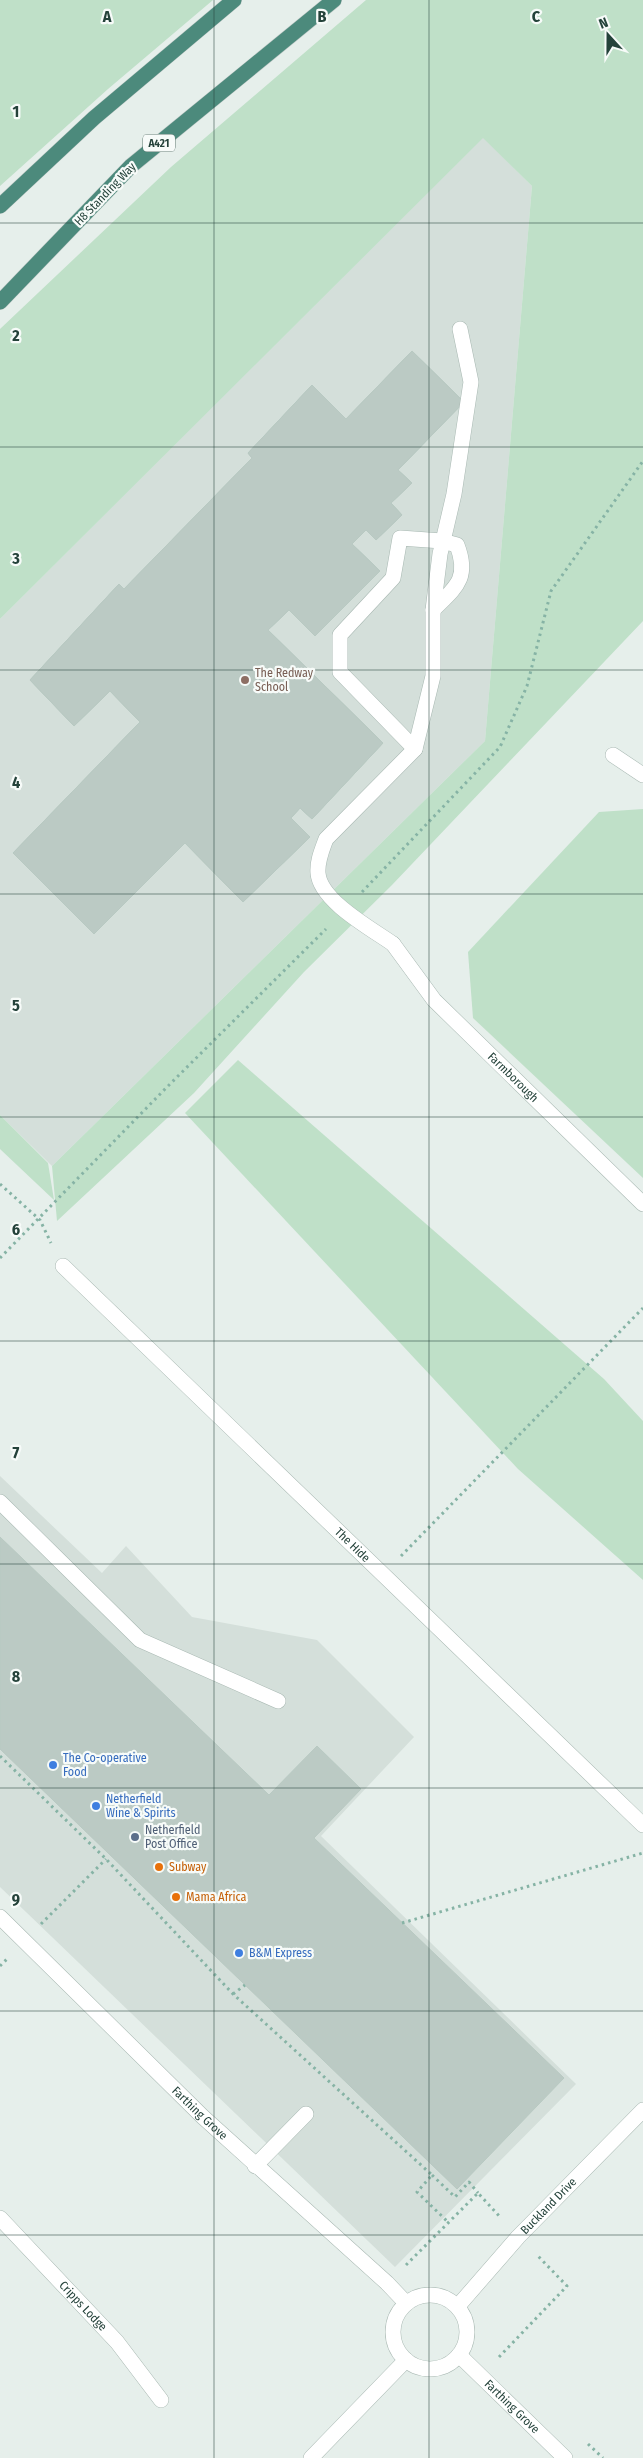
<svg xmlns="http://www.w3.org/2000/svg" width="643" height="2458" font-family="'Fira Sans Condensed',sans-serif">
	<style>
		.built { fill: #d4dfda }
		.green { fill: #bfe0c8 }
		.building { fill: #bbcac4; stroke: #b8c9c2; fill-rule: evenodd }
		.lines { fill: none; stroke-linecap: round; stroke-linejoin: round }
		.service-casing { stroke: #a8b8b2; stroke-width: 16 }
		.minor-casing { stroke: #a8b8b2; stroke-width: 16 }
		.tertiary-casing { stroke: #a8b8b2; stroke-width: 16 }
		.trunk-casing { stroke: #c2cac8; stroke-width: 16 }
		.path { stroke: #86b3a5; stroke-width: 3; stroke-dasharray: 2.5 4; stroke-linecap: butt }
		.service { stroke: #fff; stroke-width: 15 }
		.minor { stroke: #fff; stroke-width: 15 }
		.tertiary { stroke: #fff; stroke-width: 15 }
		.trunk { stroke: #4c8a7c; stroke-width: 15 }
		.grid { fill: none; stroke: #24423a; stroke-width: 1; stroke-opacity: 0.55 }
		.education-dot { fill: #8d6e63; stroke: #f7fbf9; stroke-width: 2 }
		.shop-dot { fill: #3f7fe0; stroke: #f7fbf9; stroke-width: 2 }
		.service-dot { fill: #5c6f8a; stroke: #f7fbf9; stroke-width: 2 }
		.food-dot { fill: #e8710a; stroke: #f7fbf9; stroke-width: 2 }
		.labels { text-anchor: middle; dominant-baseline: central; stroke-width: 4.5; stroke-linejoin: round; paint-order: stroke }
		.shield { fill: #f7fbf9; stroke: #637a73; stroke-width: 1 }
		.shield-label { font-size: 11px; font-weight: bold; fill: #24423a }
		.street-label { font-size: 12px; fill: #24423a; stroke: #f7fbf9 }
		.education-label { font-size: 12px; fill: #785e54; stroke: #f7fbf9; text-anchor: start }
		.shop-label { font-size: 12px; fill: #366cbe; stroke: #f7fbf9; text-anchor: start }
		.service-label { font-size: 12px; fill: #4e5e75; stroke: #f7fbf9; text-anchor: start }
		.food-label { font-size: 12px; fill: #c56008; stroke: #f7fbf9; text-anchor: start }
		.grid-label { font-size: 16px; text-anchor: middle; font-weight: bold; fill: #24423a; stroke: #f7fbf9; stroke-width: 4.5; stroke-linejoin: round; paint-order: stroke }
	</style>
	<rect width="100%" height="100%" fill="#e6efeb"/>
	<g class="built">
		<path d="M483,137L532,186L485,741L52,1166L0,1115V619Z"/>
		<path d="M0,1476L102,1573L126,1546L192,1617L317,1640L414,1737L321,1836L576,2084L395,2267L0,1887Z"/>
	</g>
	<g class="green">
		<path d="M0,0H213L108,89L0,186Z"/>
		<path d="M366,0H643V621L392,885L304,972L194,1093L57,1221L52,1166L485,741L532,186L483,138L0,619V329L171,167Z"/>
		<path d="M643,809V1178L473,1018L468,952L599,812Z"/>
		<path d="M238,1060L604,1379L643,1421V1580L518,1469L185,1113Z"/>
		<path d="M0,1115L48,1163L54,1200L0,1149Z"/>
	</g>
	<g class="building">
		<path d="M412,351L464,402L398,470L412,483L391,503L402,515L376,540L366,530L352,544L380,571L315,636L289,610L268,630L383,743L312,819L300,808L291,818L310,837L243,902L185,843L94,934L13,853L140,722L110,691L74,726L30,680L119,584L124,589L252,458L248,453L312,385L346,419ZM283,504L318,538L261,596L226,563ZM188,602L222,634L166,693L133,660ZM282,699L304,719L268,757L240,732L270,700L276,706ZM186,750L231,793L193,832L148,789Z"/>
		<path d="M412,351L464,402L398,470L412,483L391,503L402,515L376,540L366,530L352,544L380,571L315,636L289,610L268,630L383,743L312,819L300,808L291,818L310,837L243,902L185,843L94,934L13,853L140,722L110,691L74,726L30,680L119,584L124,589L252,458L248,453L312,385L346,419Z"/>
		<path d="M0,1537L269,1795L317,1746L361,1789L314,1838L564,2078L457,2189L0,1749Z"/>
	</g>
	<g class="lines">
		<g class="service-casing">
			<g id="service">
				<path d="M415,749L340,672V635L393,578L400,538L442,541L457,545C470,579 455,588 433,610"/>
				<path d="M393,944C372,929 320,901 318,873C317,861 322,850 326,839L415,749L433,676V610L440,554L454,494L471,382L460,329"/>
				<path d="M0,1502L140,1640L278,1701"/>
				<path d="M255,2166L306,2114"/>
				<path id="s1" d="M0,2218L117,2342L161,2400"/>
			</g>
		</g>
		<g class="minor-casing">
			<g id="minor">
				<path d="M613,755L643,775"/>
				<path id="s2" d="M393,944L434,1000L643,1204"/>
				<path id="s3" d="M63,1266L643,1825"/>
			</g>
		</g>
		<g class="tertiary-casing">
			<g id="tertiary">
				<path id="s4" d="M0,1917L203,2117L387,2283L406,2303"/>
				<circle cx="430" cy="2332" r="37"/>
				<path id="s5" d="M458,2306L518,2237L643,2110"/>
				<path id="s6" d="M459,2355L565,2458"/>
				<path d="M311,2458L406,2360"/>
			</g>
		</g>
		<g class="trunk-casing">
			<g id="trunk">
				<path d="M0,206L94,118L234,0"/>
				<path d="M0,302L131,166L334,0"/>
			</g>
		</g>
		<g class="path">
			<path d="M362,892L500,747L527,686L551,591L643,461"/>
			<path d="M0,1184L40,1220L51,1243"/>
			<path d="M0,1258L166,1088L326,929"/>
			<path d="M401,1556L643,1308"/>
			<path d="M0,1756L106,1859L233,1994L432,2175L417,2192L449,2223"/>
			<path d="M402,1923L643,1853"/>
			<path d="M41,1924L106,1859"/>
			<path d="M0,1966L7,1959"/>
			<path d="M233,1994L245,1985"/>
			<path d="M432,2175L455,2197L469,2182L478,2193"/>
			<path d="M406,2265L478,2193L501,2218"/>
			<path d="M499,2357L567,2286L537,2255"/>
			<path d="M588,2444L603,2458"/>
		</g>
		<use href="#service" class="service"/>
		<use href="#minor" class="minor"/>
		<use href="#tertiary" class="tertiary"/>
		<use href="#trunk" class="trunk"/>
	</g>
	<path class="grid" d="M214,0V2458M429,0V2458M0,223H643M0,447H643M0,670H643M0,894H643M0,1117H643M0,1341H643M0,1564H643M0,1788H643M0,2011H643M0,2235H643"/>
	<circle class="education-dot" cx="245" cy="680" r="5"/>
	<g class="shop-dot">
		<circle cx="53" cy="1765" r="5"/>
		<circle cx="96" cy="1806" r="5"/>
		<circle cx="239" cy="1953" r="5"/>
	</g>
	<circle class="service-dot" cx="135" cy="1837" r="5"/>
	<g class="food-dot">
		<circle cx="159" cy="1867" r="5"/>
		<circle cx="176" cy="1897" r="5"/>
	</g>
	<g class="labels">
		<rect class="shield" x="143" y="134.5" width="32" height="17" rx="4"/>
		<g class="shield-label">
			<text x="159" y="143">A421</text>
		</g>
		<g class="street-label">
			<text transform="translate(105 194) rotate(-46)">H8 Standing Way</text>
			<text stroke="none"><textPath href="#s2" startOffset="180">Farmborough</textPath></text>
			<text stroke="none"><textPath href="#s3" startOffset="402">The Hide</textPath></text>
			<text stroke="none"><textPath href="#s4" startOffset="280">Farthing Grove</textPath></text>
			<text stroke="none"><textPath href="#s5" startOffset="135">Buckland Drive</textPath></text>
			<text stroke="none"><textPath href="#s1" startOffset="121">Cripps Lodge</textPath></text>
			<text stroke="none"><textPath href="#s6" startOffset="74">Farthing Grove</textPath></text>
		</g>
		<g class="education-label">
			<text x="255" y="673">The Redway<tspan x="255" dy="14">School</tspan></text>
		</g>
		<g class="shop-label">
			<text x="63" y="1758">The Co-operative<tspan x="63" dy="14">Food</tspan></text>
			<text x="106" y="1799">Netherfield<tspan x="106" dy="14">Wine &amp; Spirits</tspan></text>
			<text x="249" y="1953">B&amp;M Express</text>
		</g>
		<g class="service-label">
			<text x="145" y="1830">Netherfield<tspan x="145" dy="14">Post Office</tspan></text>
		</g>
		<g class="food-label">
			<text x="169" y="1867">Subway</text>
			<text x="186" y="1897">Mama Africa</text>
		</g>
	</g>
	<g class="grid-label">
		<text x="107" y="22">A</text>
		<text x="322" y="22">B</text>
		<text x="536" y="22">C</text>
		<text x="16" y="117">1</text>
		<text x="16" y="341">2</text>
		<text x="16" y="564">3</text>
		<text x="16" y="788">4</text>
		<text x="16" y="1011">5</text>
		<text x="16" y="1235">6</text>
		<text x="16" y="1458">7</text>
		<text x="16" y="1682">8</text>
		<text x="16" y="1905">9</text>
	</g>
	<g transform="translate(608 35) rotate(339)" stroke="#f7fbf9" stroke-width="4" paint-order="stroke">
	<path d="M0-4L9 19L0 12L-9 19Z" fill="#24423a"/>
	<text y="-8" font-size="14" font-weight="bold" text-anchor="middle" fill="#24423a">N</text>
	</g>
</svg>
